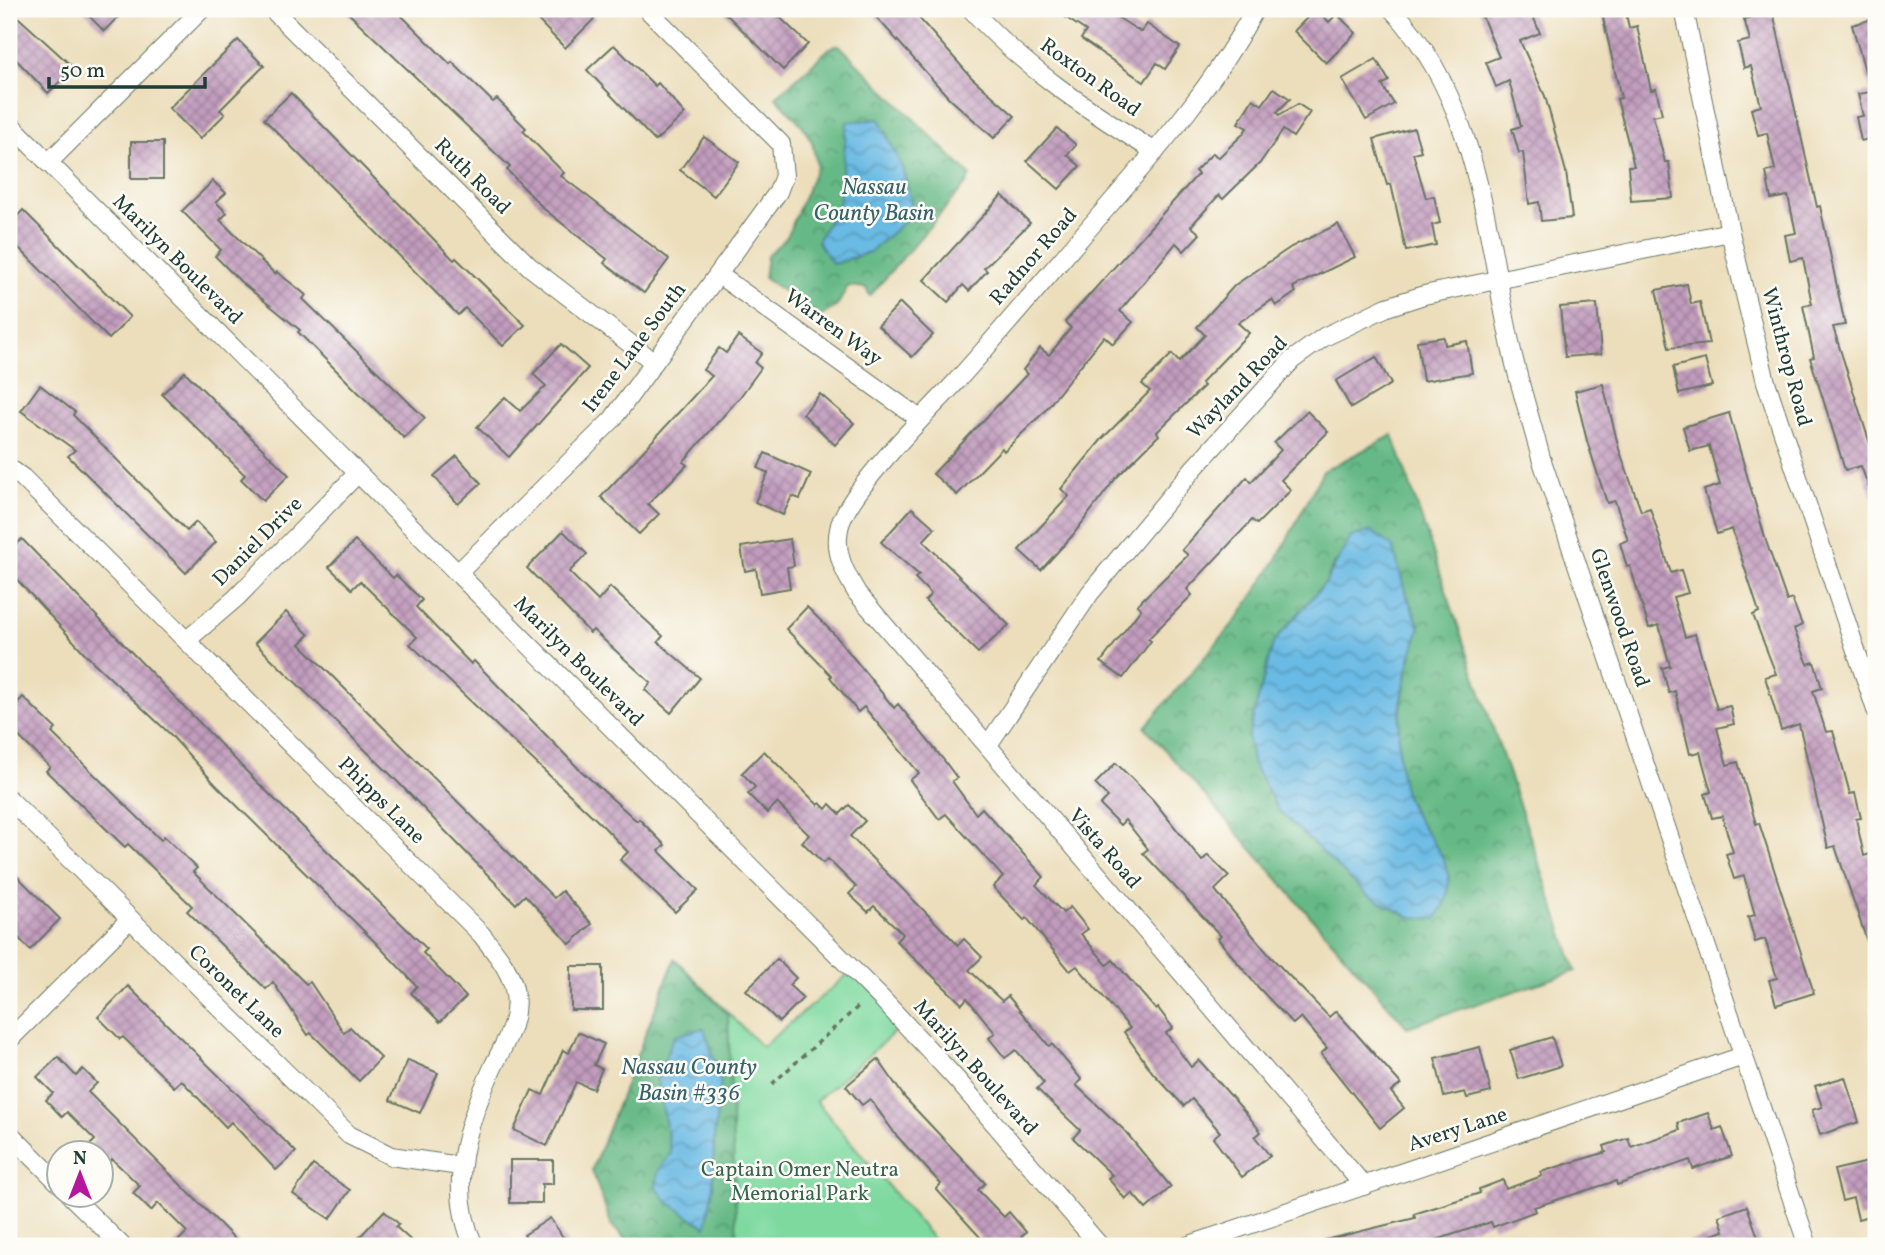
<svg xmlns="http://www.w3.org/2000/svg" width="1885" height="1255" font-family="Vollkorn,serif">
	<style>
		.green { fill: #7ed99f; stroke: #4e8b6a; stroke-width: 2 }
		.forest { fill: url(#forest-crowns); stroke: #427b5d; stroke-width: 2; fill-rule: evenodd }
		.water { fill: url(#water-waves); stroke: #447c8c; stroke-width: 2 }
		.building { fill: url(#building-cross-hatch) }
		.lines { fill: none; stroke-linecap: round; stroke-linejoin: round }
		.minor-casing { stroke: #677563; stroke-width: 20 }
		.path { stroke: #677563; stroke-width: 3.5; stroke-dasharray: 5 5; stroke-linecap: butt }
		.minor { stroke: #fff; stroke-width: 18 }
		.labels { text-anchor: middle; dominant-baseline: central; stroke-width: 5; stroke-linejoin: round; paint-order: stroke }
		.street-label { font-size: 21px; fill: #1f3d34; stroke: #fdfcf7 }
		.park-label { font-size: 21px; fill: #37644f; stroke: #fdfcf7 }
		.water-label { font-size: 23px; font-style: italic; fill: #356269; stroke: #fdfcf7 }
	</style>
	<defs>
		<pattern id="forest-crowns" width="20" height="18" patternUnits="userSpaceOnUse" patternTransform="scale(1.75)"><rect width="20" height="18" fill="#66b986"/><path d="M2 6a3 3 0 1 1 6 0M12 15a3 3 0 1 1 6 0" fill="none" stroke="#53986e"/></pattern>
		<pattern id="water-waves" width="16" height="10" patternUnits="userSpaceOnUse" patternTransform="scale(1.75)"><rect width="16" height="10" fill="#69bae4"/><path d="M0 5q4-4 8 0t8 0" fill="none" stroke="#5698ba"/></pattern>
		<pattern id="building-cross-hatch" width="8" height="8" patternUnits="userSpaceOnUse" patternTransform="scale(1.75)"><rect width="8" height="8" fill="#c29cbe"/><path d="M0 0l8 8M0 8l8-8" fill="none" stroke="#9d809b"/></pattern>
	</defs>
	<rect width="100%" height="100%" fill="#fdfcf7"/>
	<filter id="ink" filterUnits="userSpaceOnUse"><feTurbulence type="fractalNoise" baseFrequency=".0143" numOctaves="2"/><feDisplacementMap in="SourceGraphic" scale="14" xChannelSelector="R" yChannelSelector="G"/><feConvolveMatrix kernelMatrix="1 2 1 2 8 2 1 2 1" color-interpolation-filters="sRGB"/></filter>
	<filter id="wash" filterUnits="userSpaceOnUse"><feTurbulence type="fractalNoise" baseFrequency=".00686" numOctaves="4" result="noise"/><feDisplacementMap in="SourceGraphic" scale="28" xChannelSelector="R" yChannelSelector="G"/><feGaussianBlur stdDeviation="1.57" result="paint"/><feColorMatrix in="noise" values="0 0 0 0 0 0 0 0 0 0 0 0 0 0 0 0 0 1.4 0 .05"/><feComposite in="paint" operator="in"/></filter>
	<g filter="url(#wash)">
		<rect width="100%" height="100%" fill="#ecdebb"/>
		<path class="green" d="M675,959L762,1047L853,970L905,1023L816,1101L939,1246H632L612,1226L592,1170Z"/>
		<g class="forest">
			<path d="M839,45L970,175L966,184L870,296L866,288L848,286L837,306L821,316L764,278L767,256L787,237L817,166L812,142L802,125L776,97L830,48Z"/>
			<path d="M1393,435L1576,971L1407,1027L1145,727L1238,618L1277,559L1323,471ZM1334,563L1405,591L1420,627C1405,669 1391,744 1403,787C1406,797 1412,807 1416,817L1304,833L1278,810L1273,643L1326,582Z"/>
			<path d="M675,959L728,1015L737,1246H635L612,1226L592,1170Z"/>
		</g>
		<g class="water">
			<path d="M879,119L902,167L912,205L909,217L870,252L833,264L817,241L839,204L847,122Z"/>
			<path d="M1371,531L1393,547L1405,591L1420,627C1403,675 1392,734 1403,785C1414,839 1475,860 1436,919L1410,917L1367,895L1278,810L1252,762L1248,737L1273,643L1326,582L1351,537Z"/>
			<path d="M704,1028L721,1081L714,1138L713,1188L706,1227L668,1202L656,1187L658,1172L671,1153L657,1078L674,1036Z"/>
		</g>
		<g id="blocks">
			<g class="building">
				<path d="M9,9L74,68L48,93L9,52Z"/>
				<path d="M82,9H126L104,31Z"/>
				<path d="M344,9H395L450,64L452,62L493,102L497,99L526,128L523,131L564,173L561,176L669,259L644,293L604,263L607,259L544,209L507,170L510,167Z"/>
				<path d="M527,9H585L595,18L565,48Z"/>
				<path d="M721,9H771L808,44L783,70Z"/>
				<path d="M869,9H911L971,77L1015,116L994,138L949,98Z"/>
				<path d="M1053,9H1104L1141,32L1147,24L1180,47L1165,69L1157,63L1144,82L1081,39L1086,31Z"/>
				<path d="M1316,9L1329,22L1337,14L1356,33L1326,63L1294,31Z"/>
				<path d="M1479,9H1530L1540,33L1520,41L1545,96L1566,172L1572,218L1541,221L1539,202L1529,204L1523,152L1519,153L1512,129L1521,126L1509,81L1496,87L1486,62L1499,57Z"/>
				<path d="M1601,9H1625L1629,28L1637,26L1651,90L1656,89L1662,114L1653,116L1665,162H1669L1673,198L1631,201L1628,166H1634L1617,99L1621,98Z"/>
				<path d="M1773,12L1817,207L1820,206L1845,325L1833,327L1876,463L1874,502L1861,466L1845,470L1824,402L1810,358L1814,357L1803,306L1812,304L1803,258L1790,261L1785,235L1796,233L1788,196L1771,199L1766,172L1775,170L1767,133L1758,135L1751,109L1761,106L1751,66L1744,68L1738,43L1750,40L1744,19Z"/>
				<path d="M1876,18V142L1869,143L1868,139L1861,141L1856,117L1863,116L1858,94L1871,92L1852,25Z"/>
				<path d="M238,40L264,66L220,110L225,114L200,139L169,108Z"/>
				<path d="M614,45L655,86L658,83L685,114L655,141L587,70Z"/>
				<path d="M1376,59L1389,81L1382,85L1394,104L1366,120L1342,79Z"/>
				<path d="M1274,88L1290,99L1277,112L1279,115L1298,104L1310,112L1293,137L1283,130L1260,163L1223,199L1219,195L1191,226L1200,234L1184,251L1176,243L1120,311L1133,322L1113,344L1104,336L1043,413L1004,451L1002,448L957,495L933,474L1027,374L1023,370L1040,348L1049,355L1071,328L1065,322L1198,174L1195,171L1213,153L1218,158L1243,134L1247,128L1238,123L1253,99L1262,105Z"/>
				<path d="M291,93L454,260L456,258L525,325L503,346L465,308L458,315L264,119Z"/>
				<path d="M1057,128L1076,145L1067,155L1080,166L1059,189L1027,161Z"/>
				<path d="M1414,128L1421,151L1413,153L1426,198L1434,196L1440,223L1432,225L1436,245L1406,251L1391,184L1387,185L1374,139Z"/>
				<path d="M704,137L739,162L714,196L680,170Z"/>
				<rect x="131" y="142" width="32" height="37"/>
				<path d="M213,181L226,193L216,202L227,213L220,220L275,274L277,272L306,295L303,299L425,418L404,438L298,332L300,330L241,282L215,256L221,250L182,211Z"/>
				<path d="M1002,195L1030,223L984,268L987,271L969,291L963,285L948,302L924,280Z"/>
				<path d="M23,210L130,317L109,339L9,238V225Z"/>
				<path d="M1338,224L1355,257L1293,287L1296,292L1276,306L1272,300L1238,323L1249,333L1201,383L1204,386L1157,432L1159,435L1116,478L1072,536L1041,570L1019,550L1069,496L1061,489L1102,439L1150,391L1142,384L1172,354L1179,362L1205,335L1197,327L1235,285L1291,247Z"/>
				<path d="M1687,284L1691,304L1700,302L1709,344L1669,348L1656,290Z"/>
				<path d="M900,303L933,335L912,357L878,326Z"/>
				<path d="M1597,304L1601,354L1565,357L1560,307Z"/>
				<path d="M738,336L762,353L755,363L761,368L740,397L683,462L687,465L648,504L659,514L639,534L601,497L712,376L703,370L719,348L726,353Z"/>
				<path d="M1444,337L1445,345L1467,341L1472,373L1423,381L1417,341Z"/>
				<path d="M561,344L588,368L509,457L477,427L505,397L520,411L546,386L533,374Z"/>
				<path d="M1376,357L1391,384L1351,408L1336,381Z"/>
				<path d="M1705,359L1712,386L1679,394L1673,367Z"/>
				<path d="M185,372L289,475L263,501L241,479L245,475L162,394Z"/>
				<path d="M1603,384L1619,449L1641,511L1650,508L1671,573L1681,570L1688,593L1673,597L1685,637L1695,634L1717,709L1730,706L1734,724L1717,728L1727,765L1738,762L1756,824L1759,823L1814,993L1776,1005L1769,980L1777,978L1765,939L1755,942L1748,917L1755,915L1744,876L1734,879L1726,854L1733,852L1722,816L1712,818L1705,794L1711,792L1700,752L1690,754L1675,691L1669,693L1662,668L1670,666L1659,625L1649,628L1630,566L1627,567L1620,543L1628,540L1615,501L1607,503L1587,441L1575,391Z"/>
				<path d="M40,385L75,412L73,415L187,531L196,522L216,542L186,573L68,456L75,450L21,411Z"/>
				<path d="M820,394L854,423L835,445L803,414Z"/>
				<path d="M1307,411L1328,432L1281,480L1291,490L1257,524L1252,520L1187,589L1192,595L1148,639L1151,641L1123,678L1101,662L1141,609L1137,605L1188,555L1182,550L1247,477L1251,482L1281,450L1274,443Z"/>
				<path d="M1729,413L1766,541L1787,601L1792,599L1802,625L1794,629L1808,664L1814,662L1822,688L1813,691L1826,732L1833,731L1850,794L1855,793L1861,818L1856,819L1864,856L1876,852V956H1872L1835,846L1828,848L1799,724L1781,730L1765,677L1776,674L1753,615L1759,612L1732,529L1717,534L1704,490L1720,485L1709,446L1690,451L1683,427Z"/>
				<path d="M765,453L811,474L800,499L792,496L783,515L755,502L768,473L758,468Z"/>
				<path d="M457,456L481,483L458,504L434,476Z"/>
				<path d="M912,508L935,528L923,541L1009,625L978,653L925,601L931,594L915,578L919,575L881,542Z"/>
				<path d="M563,531L587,554L569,572L598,601L610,587L663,636L658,642L700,678L671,713L645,690L651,683L593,630L590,633L527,568Z"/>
				<path d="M22,539L254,779L427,949L423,953L466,997L440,1022L411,993L417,986L374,941L215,784L170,734L91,660L9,571V551Z"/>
				<path d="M790,539L794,566L787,567L790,588L760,593L756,569L745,571L741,547Z"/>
				<path d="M355,541L393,578L396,575L422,600L416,607L471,664L474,661L579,769L637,821L639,819L665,845L659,851L698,890L675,912L620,860L628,852L603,826L410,644L417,637L360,581L352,589L329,567Z"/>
				<path d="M807,607L835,635L894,708L898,704L943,759L957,778L952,781L976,814L982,808L1044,877L1036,885L1063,913L1070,907L1088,929L1081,934L1107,965L1113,960L1156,1010L1158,1008L1173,1028L1166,1033L1191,1067L1199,1060L1246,1113L1261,1132L1255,1137L1270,1156L1242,1177L1213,1138L1220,1132L1192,1099L1184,1106L1153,1073L1124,1032L1130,1028L1077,966L1070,971L1027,918L1024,920L993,887L1003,877L946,814L939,819L910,780L919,773L864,707L858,712L830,677L832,676L786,629Z"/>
				<path d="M286,612L309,635L300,644L554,898L562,891L592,924L570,944L525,895L516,904L393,777L255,643Z"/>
				<path d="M23,697L56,729L52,733L161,840L164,836L197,868L193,872L306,984L310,982L344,1033L350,1027L381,1058L359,1081L311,1033L308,1035L273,982L266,989L187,911L192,906L128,844L125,847L46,771L50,767L9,727V712Z"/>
				<path d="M764,751L818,805L820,803L826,809L830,804L840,814L849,805L865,821L850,836L958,945L964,939L982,957L969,970L1002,1001L1008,996L1049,1046L1052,1044L1082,1080L1076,1085L1124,1130L1171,1187L1146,1209L1132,1193L1125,1199L1108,1178L1112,1175L1073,1138L1080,1130L1037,1089L1044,1083L1016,1050L1005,1058L989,1038L995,1033L967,998L962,1004L896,941L903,934L874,906L868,912L849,894L856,887L828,859L823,863L802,842L809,835L777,803L767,813L748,794L755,787L742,773Z"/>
				<path d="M1116,763L1153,800L1202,861L1208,855L1229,876L1215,890L1270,956L1329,1017L1336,1011L1401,1084L1391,1092L1404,1108L1380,1128L1321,1054L1327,1048L1301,1017L1293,1024L1257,986L1218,939L1221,936L1143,853L1148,849L1125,820L1120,825L1100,805L1108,797L1095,784Z"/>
				<path d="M9,868L60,919L30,950L9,928Z"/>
				<path d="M777,959L796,978L789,985L803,998L779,1022L746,990Z"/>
				<rect x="571" y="966" width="32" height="44"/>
				<path d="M128,986L296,1152L276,1170L231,1122L226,1127L181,1080L174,1087L123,1037L120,1039L98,1017Z"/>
				<path d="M578,1032L604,1044L594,1065L602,1069L593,1089L576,1082L547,1146L514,1130L532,1090L543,1095L563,1050L569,1053Z"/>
				<path d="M1552,1037L1561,1066L1519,1079L1510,1050Z"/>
				<path d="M1480,1047L1491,1092L1467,1098L1465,1092L1444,1097L1435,1058Z"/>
				<path d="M58,1057L76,1076L83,1069L97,1083L88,1092L242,1246H173L187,1232L158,1203L151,1211L133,1193L140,1186L112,1159L106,1166L102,1162V1153H93L87,1148L95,1140L67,1112L62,1117L46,1100L53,1093L37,1077Z"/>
				<path d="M878,1059L905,1098L985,1183L978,1190L1004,1217L1009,1212L1026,1232L1020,1238L1027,1246H970L980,1237L936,1189L941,1184L896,1135L870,1099L862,1105L846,1086Z"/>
				<path d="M408,1060L438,1073L420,1113L390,1100Z"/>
				<path d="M1845,1077L1859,1122L1820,1135L1812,1110L1822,1107L1815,1086Z"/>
				<path d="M1708,1113L1714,1130L1722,1127L1732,1156L1693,1169L1690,1160L1617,1185L1616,1181L1534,1207L1536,1211L1493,1227L1491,1222L1418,1246H1326L1325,1240L1415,1218L1414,1214L1480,1193L1479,1189L1503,1180L1506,1189L1542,1176L1541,1172L1606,1152L1604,1146L1628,1138L1631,1147L1680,1130L1678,1123Z"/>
				<path d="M510,1160H553V1184H542V1203H510Z"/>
				<path d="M1876,1160V1214L1858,1219L1853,1198L1842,1201L1834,1170Z"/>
				<path d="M313,1165L350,1190L330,1219L293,1194Z"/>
				<path d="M1747,1206L1761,1246H1687L1686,1243L1724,1231L1719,1216Z"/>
				<path d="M384,1211L399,1224L396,1227L417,1246H351Z"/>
				<path d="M550,1218L569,1246H532L524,1235Z"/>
			</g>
		</g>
	</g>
	<g filter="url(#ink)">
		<use href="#blocks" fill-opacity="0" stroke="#677563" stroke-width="2"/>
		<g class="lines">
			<g class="minor-casing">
				<g id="minor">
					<path d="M272,9L530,267L654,362"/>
					<path d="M971,9C1023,68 1089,110 1155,152"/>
					<path d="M1255,9C1211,91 1150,158 1089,228C1044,280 1000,333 954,384C927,413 845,494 839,529C834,553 845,573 857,593L1364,1186"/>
					<path d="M1392,9C1480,102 1486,237 1513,356C1521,390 1532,424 1541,458L1808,1246"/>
					<path d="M1684,9L1730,232L1766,382L1876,710"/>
					<path d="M9,123L882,999L957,1080L1100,1246"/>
					<path d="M48,163L202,9"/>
					<path d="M719,275L920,419"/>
					<path d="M9,468L23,478L481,934C495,952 512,971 515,994C519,1021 505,1042 494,1065C467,1123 446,1184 474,1246"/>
					<path d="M458,573L612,420L778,192L784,176L781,144L647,9"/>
					<path d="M187,640L236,598L358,473"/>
					<path d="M988,745L1090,593L1194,468L1292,360L1324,337L1387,307L1424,295L1730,232"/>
					<path d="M9,799L349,1135L391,1156L460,1166"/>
					<path d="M9,1040L129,920"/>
					<path d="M9,1133L60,1184"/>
					<path d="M71,1196L122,1246"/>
					<path d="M1187,1246L1743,1056"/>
				</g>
			</g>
			<path class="path" d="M772,1084L861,1004"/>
			<use href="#minor" class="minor"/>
		</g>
	</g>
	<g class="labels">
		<g class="street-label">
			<text transform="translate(1090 78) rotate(36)">Roxton Road</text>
			<text transform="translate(472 177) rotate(45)">Ruth Road</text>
			<text transform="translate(1034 257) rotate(-49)">Radnor Road</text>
			<text transform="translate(177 260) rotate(45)">Marilyn Boulevard</text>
			<text transform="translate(833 328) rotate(36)">Warren Way</text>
			<text transform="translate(635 348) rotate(-53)">Irene Lane South</text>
			<text transform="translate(1786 357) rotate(75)">Winthrop Road</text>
			<text transform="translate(1238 388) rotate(-46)">Wayland Road</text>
			<text transform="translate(258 542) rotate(-45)">Daniel Drive</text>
			<text transform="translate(1619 618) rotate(71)">Glenwood Road</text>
			<text transform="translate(578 662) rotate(45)">Marilyn Boulevard</text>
			<text transform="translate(381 801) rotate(45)">Phipps Lane</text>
			<text transform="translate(1104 849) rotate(49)">Vista Road</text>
			<text transform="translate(236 992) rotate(44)">Coronet Lane</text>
			<text transform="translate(975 1068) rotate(48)">Marilyn Boulevard</text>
			<text transform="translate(1458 1130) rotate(-18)">Avery Lane</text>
		</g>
		<g class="park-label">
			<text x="800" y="1170">Captain Omer Neutra<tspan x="800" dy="24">Memorial Park</tspan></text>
		</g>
		<g class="water-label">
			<text x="874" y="188">Nassau<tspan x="874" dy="26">County Basin</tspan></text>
			<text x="689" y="1068">Nassau County<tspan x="689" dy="26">Basin #336</tspan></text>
		</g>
	</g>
	<rect width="1885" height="1255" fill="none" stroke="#fdfcf7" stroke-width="35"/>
	<g transform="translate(80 1174)"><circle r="33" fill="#fdfcf7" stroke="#a4b0a9" stroke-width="2"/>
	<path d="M0-5L12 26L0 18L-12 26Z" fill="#b5179e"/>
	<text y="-10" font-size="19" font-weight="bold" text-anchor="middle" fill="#1f3d34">N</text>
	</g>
	<path d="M49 77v10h156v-10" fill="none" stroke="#1f3d34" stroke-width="3.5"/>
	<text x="60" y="77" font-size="21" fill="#1f3d34" stroke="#fdfcf7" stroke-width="5" paint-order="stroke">50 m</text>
</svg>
